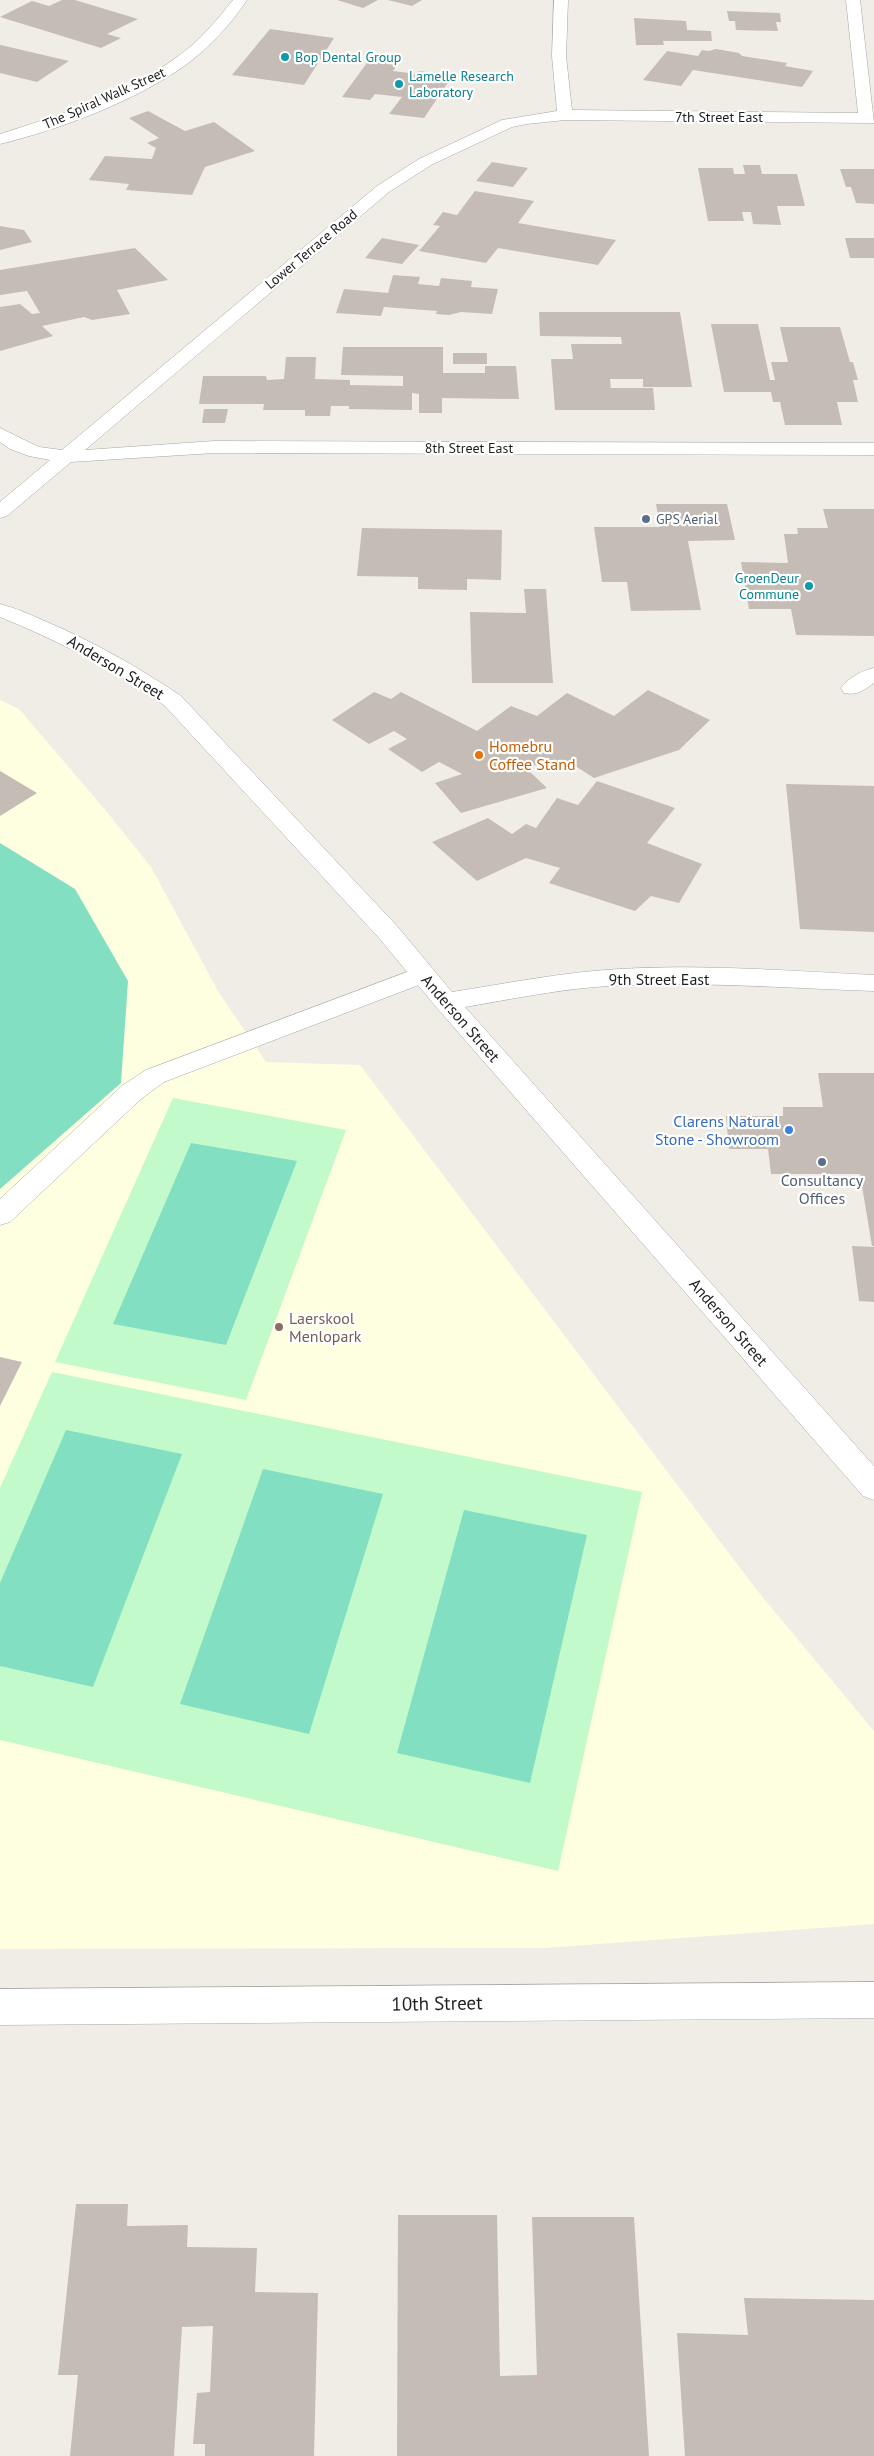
<svg xmlns="http://www.w3.org/2000/svg" width="874" height="2456" font-family="'PT Sans',sans-serif">
	<style>
		.education { fill: #fdffe0 }
		.park { fill: #c3facb }
		.pitch { fill: #83dfc1 }
		.building { fill: #c5bcb5 }
		.lines { fill: none; stroke-linecap: round; stroke-linejoin: round }
		.service-casing { stroke: #a6a6a6; stroke-width: 1 }
		.minor-casing { stroke: #a6a6a6; stroke-width: 1 }
		.service { fill: #fff; fill-rule: evenodd }
		.minor { fill: #fff; fill-rule: evenodd }
		.culture-dot { fill: #0f9aa8; stroke: #fff; stroke-width: 2 }
		.service-dot { fill: #5c6f8a; stroke: #fff; stroke-width: 2 }
		.food-dot { fill: #e8710a; stroke: #fff; stroke-width: 2 }
		.shop-dot { fill: #3f7fe0; stroke: #fff; stroke-width: 2 }
		.education-dot { fill: #8d6e63; stroke: #fff; stroke-width: 2 }
		.labels { text-anchor: middle; dominant-baseline: central; stroke-width: 4.5; stroke-linejoin: round; paint-order: stroke }
		.far-culture-label { font-size: 14px; fill: #0d838f; stroke: #fff; text-anchor: start }
		.far-street-label { font-size: 14px; fill: #1f1f1f; stroke: #fff }
		.far-service-label { font-size: 14px; fill: #4e5e75; stroke: #fff; text-anchor: start }
		.street-label { font-size: 16px; fill: #1f1f1f; stroke: #fff }
		.food-label { font-size: 16px; fill: #c56008; stroke: #fff; text-anchor: start }
		.shop-label { font-size: 16px; fill: #366cbe; stroke: #fff; text-anchor: end }
		.service-label { font-size: 16px; fill: #4e5e75; stroke: #fff }
		.education-label { font-size: 16px; fill: #785e54; stroke: #fff; text-anchor: start }
		.near-street-label { font-size: 19px; fill: #1f1f1f; stroke: #fff }
	</style>
	<rect width="100%" height="100%" fill="#f0ede6"/>
	<path class="education" d="M0,700L19,709L107,812L151,867L218,991L266,1062L360,1065L756,1589L874,1731V1924L544,1948L0,1949Z"/>
	<g class="park">
		<path d="M173,1098L346,1130L246,1400L55,1362Z"/>
		<path d="M52,1372L642,1492L558,1871L0,1740V1488Z"/>
	</g>
	<g class="pitch">
		<path d="M0,843L75,889L128,981L121,1083L0,1189Z"/>
		<path d="M191,1143L297,1161L226,1345L113,1324Z"/>
		<path d="M66,1430L182,1454L93,1687L0,1666V1583Z"/>
		<path d="M263,1469L383,1494L309,1734L180,1704Z"/>
		<path d="M464,1510L587,1535L530,1783L397,1753Z"/>
	</g>
	<g class="building">
		<path d="M62,0H75L138,19L107,34L121,38L101,48L0,17L32,1L49,6Z"/>
		<path d="M337,0H378L363,8Z"/>
		<path d="M388,0H422L412,6Z"/>
		<path d="M727,11L780,13L781,22H776L778,31L736,30L735,21H729Z"/>
		<path d="M634,18L686,21L687,30L711,31L712,41H663L664,45H636Z"/>
		<path d="M270,29L334,38L304,85L232,75Z"/>
		<path d="M0,45L5,46L69,61L37,82L0,73Z"/>
		<path d="M716,49L739,53L742,56L787,63L785,66L813,71L802,87L693,70L681,86L643,80L667,51L698,56L702,50L709,51Z"/>
		<path d="M372,56L401,59L393,71L417,74L419,71L453,75L424,118L389,114L402,97L375,94L370,100L342,97Z"/>
		<path d="M148,111L185,131L214,122L255,151L205,167L192,195L126,190L129,184L89,180L105,156L152,159L156,148L147,143L159,138L129,118Z"/>
		<path d="M492,162L528,168L513,187L476,181Z"/>
		<path d="M743,165H760L762,174H797L805,206H777L781,225L753,224L751,212H742L744,221H708L698,168H733L734,174H745Z"/>
		<path d="M840,169H874V204L856,203L851,187H846Z"/>
		<path d="M475,191L534,201L518,223L616,240L598,265L498,248L486,263L419,251L440,226L433,225L443,212L457,215Z"/>
		<path d="M0,226L24,230L32,242L0,250Z"/>
		<path d="M382,238L419,245L402,264L365,258Z"/>
		<path d="M845,238H874V258H850Z"/>
		<path d="M135,248L168,280L117,290L130,314L92,320L84,317L42,326L53,336L0,351V307L20,304L32,314L40,313L27,291L0,295V270Z"/>
		<path d="M393,275L420,277L418,284L439,286L441,278L472,281L471,287L498,289L492,314L461,312L449,315L436,314L437,311L384,307L381,316L336,313L344,289L388,293Z"/>
		<path d="M539,312H680L692,387H643V379H610L611,388H653L655,410H555L551,359H573L571,344H622L621,337L540,336Z"/>
		<path d="M711,324H758L770,380H775L771,362H788L780,327H840L850,362H853L858,380H853L858,402H837L842,425H785L780,402H773L771,392H724Z"/>
		<path d="M343,347H443V373H485V366H516L519,399L442,398V413H419V394L412,393V410L349,409V406H331L330,416H305V410H263L264,404H199L203,376H266L267,380L284,379L286,357H316L315,379L350,380V385L403,386V376L341,375Z"/>
		<rect x="453" y="353" width="34" height="11"/>
		<path d="M204,409H228L225,423H202Z"/>
		<path d="M656,504H727L735,540L688,541L701,610L631,611L627,582H602L594,527H660Z"/>
		<path d="M823,509H874V636L796,635L791,609H749L741,562L788,563L784,534H798L797,528H828Z"/>
		<path d="M362,528L502,530L501,580L467,579V590L418,589V577L357,576Z"/>
		<path d="M524,589H546L553,683H472L470,612L526,613Z"/>
		<path d="M648,690L710,720L679,750L594,778L566,760L555,771L535,765L528,770L547,788L461,813L435,783L462,774L439,762L422,772L388,749L407,739L394,731L369,744L332,720L374,692L391,699L401,692L477,731L511,706L537,716L567,693L614,716Z"/>
		<path d="M0,771L37,793L0,816Z"/>
		<path d="M597,781L675,808L647,843L702,864L679,903L651,896L635,911L549,883L560,868L526,858L477,881L432,842L488,818L512,834L526,824L536,828L557,798L578,805Z"/>
		<path d="M786,784L874,786V932L800,929Z"/>
		<path d="M818,1073H874V1246H872L860,1174H771L768,1149H729L726,1116H783V1107H823Z"/>
		<path d="M852,1246L874,1247V1302L859,1301Z"/>
		<path d="M0,1357L22,1362L0,1406Z"/>
		<path d="M76,2204H128L127,2226L188,2225L187,2247L257,2248L255,2292L318,2293L314,2456H205V2444H193L197,2393L210,2392L213,2326L182,2327L174,2456H70L78,2375H58Z"/>
		<path d="M398,2215H497L500,2376L537,2375L532,2217H634L649,2456H397Z"/>
		<path d="M744,2298L874,2300V2456H685L677,2333L748,2335Z"/>
	</g>
	<g class="lines">
		<g class="service-casing">
			<path id="service" d="M423,966L432,968L435,974L432,980L164,1082L141,1099L10,1222L0,1225V1199L123,1085L146,1070Z"/>
		</g>
		<g class="minor-casing">
			<g id="minor">
				<path d="M233,0H247C231,24 210,47 187,64C136,101 61,129 0,144V134C60,115 126,95 177,57C199,42 216,21 233,0Z"/>
				<path d="M554,0H568L566,56L572,110L858,113L846,0H860L874,123L565,120L527,124L512,127L431,165L389,192L85,450L214,441L874,443V455L214,453L71,462L7,516L0,518V502L50,460L29,456L10,449L0,442V428L39,447L62,450L377,186L419,159L502,120L557,111L552,56Z"/>
				<path d="M0,604C16,608 31,615 47,622C94,642 138,667 181,696L397,926L452,992C503,984 554,974 605,970C695,963 785,971 874,975V991C785,988 696,981 608,986C560,989 512,999 465,1007L874,1466V1500L863,1496L437,1008L379,938L165,706C114,669 59,641 0,617Z"/>
				<path d="M874,668V683C864,690 857,696 844,693L841,688C848,678 863,670 874,668Z"/>
				<path d="M874,1982V2018L0,2025V1989Z"/>
			</g>
		</g>
		<use href="#service" class="service"/>
		<use href="#minor" class="minor"/>
	</g>
	<g class="culture-dot">
		<circle cx="285" cy="57" r="5"/>
		<circle cx="399" cy="84" r="5"/>
		<circle cx="809" cy="586" r="5"/>
	</g>
	<g class="service-dot">
		<circle cx="646" cy="519" r="5"/>
		<circle cx="822" cy="1162" r="5"/>
	</g>
	<circle class="food-dot" cx="479" cy="755" r="5"/>
	<circle class="shop-dot" cx="789" cy="1130" r="5"/>
	<circle class="education-dot" cx="279" cy="1327" r="5"/>
	<g class="labels">
		<g class="far-culture-label">
			<text x="295" y="57">Bop Dental Group</text>
			<text x="409" y="76">Lamelle Research<tspan x="409" dy="16">Laboratory</tspan></text>
			<text x="799" y="578" text-anchor="end">GroenDeur<tspan x="799" dy="16">Commune</tspan></text>
		</g>
		<g class="far-street-label">
			<text transform="translate(104 98) rotate(-24)">The Spiral Walk Street</text>
			<text x="719" y="117">7th Street East</text>
			<text transform="translate(311 249) rotate(-40)">Lower Terrace Road</text>
			<text x="469" y="448">8th Street East</text>
		</g>
		<g class="far-service-label">
			<text x="656" y="519">GPS Aerial</text>
		</g>
		<g class="street-label">
			<text transform="translate(116 667) rotate(31)">Anderson Street</text>
			<text x="659" y="979">9th Street East</text>
			<text transform="translate(461 1018) rotate(49)">Anderson Street</text>
			<text transform="translate(729 1322) rotate(49)">Anderson Street</text>
		</g>
		<g class="food-label">
			<text x="489" y="746">Homebru<tspan x="489" dy="18">Coffee Stand</tspan></text>
		</g>
		<g class="shop-label">
			<text x="779" y="1121">Clarens Natural<tspan x="779" dy="18">Stone - Showroom</tspan></text>
		</g>
		<g class="service-label">
			<text x="822" y="1180">Consultancy<tspan x="822" dy="18">Offices</tspan></text>
		</g>
		<g class="education-label">
			<text x="289" y="1318">Laerskool<tspan x="289" dy="18">Menlopark</tspan></text>
		</g>
		<g class="near-street-label">
			<text transform="translate(437 2003) rotate(-1)">10th Street</text>
		</g>
	</g>
</svg>
